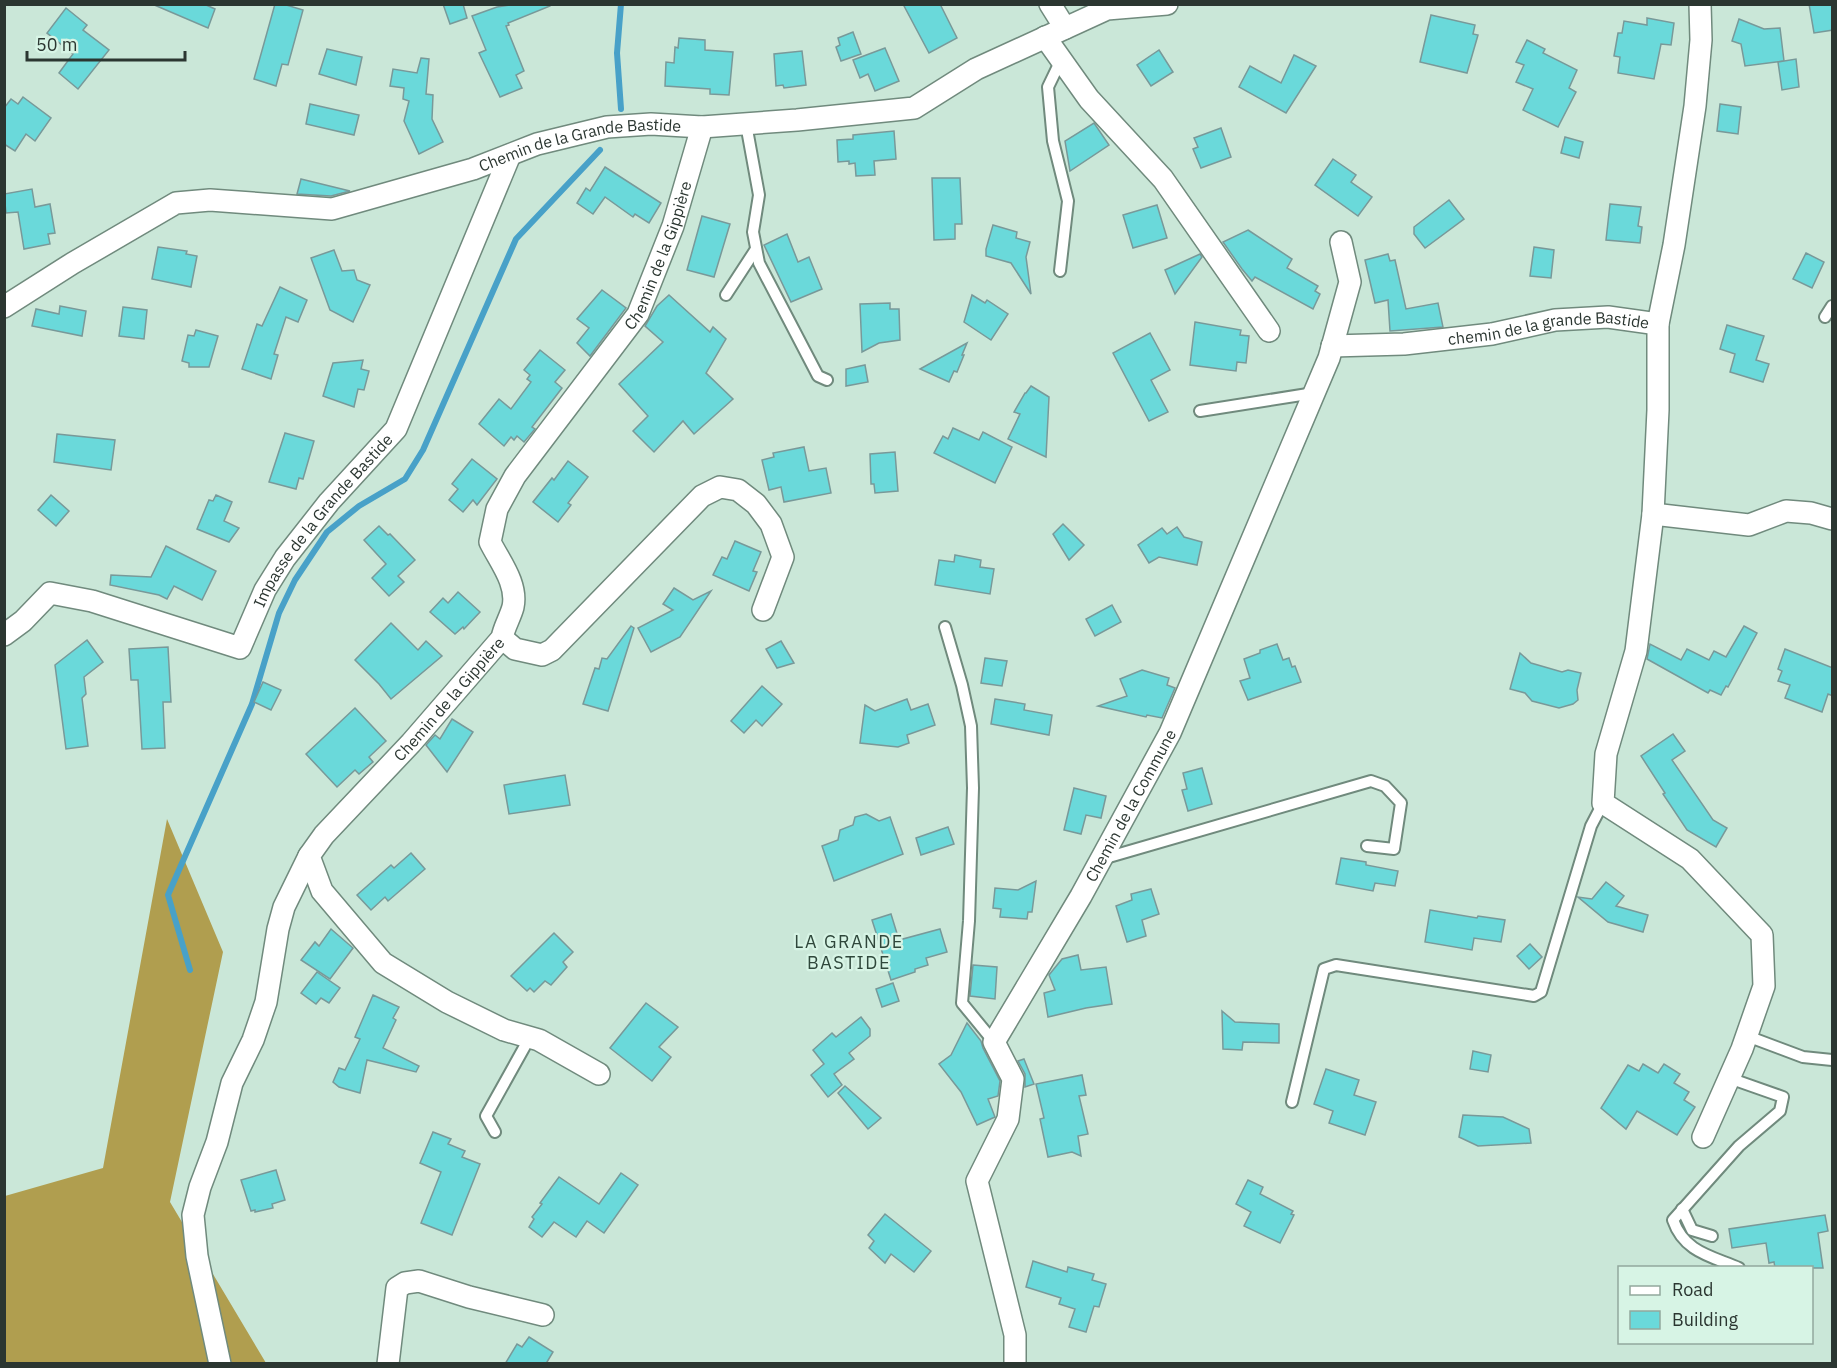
<svg xmlns="http://www.w3.org/2000/svg" width="1837" height="1368" font-family="'IBM Plex Sans',sans-serif">
	<style>
		.forest { fill: #b09e4f }
		.lines { fill: none; stroke-linecap: round; stroke-linejoin: round }
		.stream { stroke: #48a1c8; stroke-width: 6 }
		.building { fill: #6ad9da; stroke: #789999; stroke-width: 1.5 }
		.service-casing { stroke: #708a7d; stroke-width: 14 }
		.minor-casing { stroke: #708a7d; stroke-width: 24 }
		.service { stroke: #fff; stroke-width: 10 }
		.minor { stroke: #fff; stroke-width: 21 }
		.labels { text-anchor: middle; dominant-baseline: central; stroke-width: 4.5; stroke-linejoin: round; paint-order: stroke }
		.street-label { font-size: 16px; fill: #2b3631; stroke: #d7f4e5 }
		.neighbourhood-label { font-size: 18px; letter-spacing: 1.5px; fill: #2f473b; stroke: #d7f4e5 }
	</style>
	<rect width="100%" height="100%" fill="#cae7d8"/>
	<path class="forest" d="M167,819L223,952L170,1202L266,1363L5,1364V1196L103,1168Z"/>
	<g class="lines">
		<g class="stream">
			<path d="M621,109L617,53L621,4"/>
			<path d="M190,970L168,895L252,704L279,613L295,580L327,532L359,506L405,479L423,450L516,239L600,150"/>
		</g>
	</g>
	<g class="building">
		<path d="M152,4H204L215,9L208,28Z"/>
		<path d="M275,4H283L303,10L288,65L282,64L276,86L254,79Z"/>
		<path d="M443,4H463L467,18L450,24Z"/>
		<path d="M517,4H550V6L508,23L509,25L506,26L524,71L516,75L522,88L500,97L479,53L486,50L472,16L497,7Z"/>
		<path d="M903,4H940L957,38L929,53Z"/>
		<path d="M1809,4H1833V30L1814,33Z"/>
		<path d="M66,8L87,25L83,30L109,50L78,89L59,73L73,54L47,33Z"/>
		<path d="M1431,15L1475,25L1473,34L1478,35L1467,73L1420,62Z"/>
		<path d="M1647,18L1674,23L1671,45L1661,44L1654,79L1618,73L1620,57L1614,56L1618,33H1622L1624,21L1647,25Z"/>
		<path d="M1739,19L1764,29L1780,28L1784,61L1745,66L1741,44L1732,41Z"/>
		<path d="M853,32L861,54L841,61L836,47L840,45L838,38Z"/>
		<path d="M679,38L705,40V50L733,52L729,95L710,94V89L665,86L666,62L674,63L675,47L678,48Z"/>
		<path d="M1527,40L1545,49L1543,53L1577,70L1569,88L1576,92L1558,127L1523,110L1533,89L1516,82L1524,65L1516,62Z"/>
		<path d="M885,48L899,81L875,91L868,74L860,78L853,60Z"/>
		<path d="M327,49L362,57L356,85L319,74Z"/>
		<path d="M1159,50L1173,72L1151,86L1137,65Z"/>
		<path d="M802,51L806,85L784,88L783,85L776,86L774,54Z"/>
		<path d="M1294,55L1316,66L1286,113L1239,87L1250,66L1281,83Z"/>
		<path d="M421,58L429,59L426,94L433,95L432,119L443,142L419,154L404,121L409,101L403,99L404,88L390,86L393,69L417,73Z"/>
		<path d="M1796,59L1799,87L1782,90L1778,62Z"/>
		<path d="M23,97L51,118L35,141L26,134L15,151L4,144V108L11,99L18,104Z"/>
		<path d="M310,104L359,115L354,135L306,124Z"/>
		<path d="M1720,104L1741,107L1738,134L1717,131Z"/>
		<path d="M1094,123L1109,145L1070,171L1065,141Z"/>
		<path d="M1221,128L1231,157L1201,168L1193,149L1198,147L1194,138Z"/>
		<path d="M894,131L896,159L874,161L875,175L856,176L855,163L849,164V161L838,162L837,140L853,139V135Z"/>
		<path d="M1565,137L1583,142L1579,158L1561,153Z"/>
		<path d="M1333,159L1356,175L1351,182L1372,197L1358,216L1315,185Z"/>
		<path d="M605,167L661,203L649,223L635,214L633,217L605,197L593,214L577,203L586,188L590,191Z"/>
		<path d="M932,178H960L962,224H955V239L934,240Z"/>
		<path d="M301,179L350,191L331,196L297,194Z"/>
		<path d="M32,189L35,207L50,204L55,233L48,234L50,244L24,249L18,212L6,213L4,194Z"/>
		<path d="M1449,200L1464,219L1425,248L1414,234V227Z"/>
		<path d="M1610,204L1641,207L1638,226L1642,227L1640,243L1606,240Z"/>
		<path d="M1157,205L1167,238L1133,248L1123,215Z"/>
		<path d="M702,216L730,224L714,277L687,270Z"/>
		<path d="M993,225L1017,232L1016,238L1030,242L1026,257L1031,294L1011,263L986,256V249Z"/>
		<path d="M1248,230L1292,259L1287,268L1318,286L1315,291L1320,294L1313,309L1255,277L1252,281L1242,269L1223,242Z"/>
		<path d="M787,234L798,262L809,257L822,289L791,302L764,245Z"/>
		<path d="M158,247L187,251L186,254L197,256L191,287L152,279Z"/>
		<path d="M1534,247L1554,250L1551,278L1530,276Z"/>
		<path d="M334,250L342,271L354,270L357,280L370,285L353,322L330,310L311,258Z"/>
		<path d="M1806,253L1824,262L1812,288L1793,279Z"/>
		<path d="M1200,254L1202,257L1175,294L1165,270Z"/>
		<path d="M1388,254L1390,261L1395,260L1406,309L1438,303L1443,327L1390,331L1388,300L1375,303L1365,260Z"/>
		<path d="M280,287L307,300L298,322L286,317L274,354L278,355L271,379L242,369L257,324L262,326Z"/>
		<path d="M602,290L626,308L590,356L577,343L589,328L577,319Z"/>
		<path d="M669,295L710,332L713,327L726,339L706,373L733,399L694,434L683,421L654,452L633,431L648,416L619,384L663,342L645,326L657,306Z"/>
		<path d="M972,295L985,303L987,300L1008,314L991,340L964,322Z"/>
		<path d="M890,303V309H899L900,340L879,343L862,352L860,304Z"/>
		<path d="M60,306L86,311L82,336L32,326L36,309L59,314Z"/>
		<path d="M123,307L147,310L144,339L119,336Z"/>
		<path d="M1195,322L1241,330L1240,335L1249,336L1246,363L1237,362L1236,371L1190,365Z"/>
		<path d="M1727,325L1764,336L1756,360L1769,364L1763,382L1730,372L1735,354L1720,349Z"/>
		<path d="M196,330L218,336L209,367H189V363L182,361L188,335L194,336Z"/>
		<path d="M1150,333L1170,370L1151,380L1168,412L1149,421L1113,353Z"/>
		<path d="M967,343L962,355H964L957,372L954,371L949,382L920,369Z"/>
		<path d="M540,350L565,370L555,382L562,388L532,427L535,429L524,442L517,436L514,440L511,437L504,446L479,424L499,399L511,409L531,382L527,379L530,375L524,370Z"/>
		<path d="M363,360L361,369L369,371L364,390L358,389L354,407L323,396L333,363Z"/>
		<path d="M865,365L868,382L846,386V369Z"/>
		<path d="M1031,386L1049,397L1046,457L1008,439L1020,414L1014,412L1025,393H1026Z"/>
		<path d="M953,428L979,440L983,432L1012,447L995,483L934,453L943,436L948,439Z"/>
		<path d="M285,433L314,441L303,479L299,478L296,489L269,482Z"/>
		<path d="M57,434L115,440L111,470L54,462Z"/>
		<path d="M804,447L809,471L826,468L831,493L784,502L781,487L769,490L762,460L774,457L773,453Z"/>
		<path d="M895,452L898,491L875,493L874,484H871L870,454Z"/>
		<path d="M472,459L497,479L477,505L473,500L463,512L449,500L458,489L452,484Z"/>
		<path d="M568,461L588,477L568,503L571,505L558,522L533,502L552,478L554,480Z"/>
		<path d="M51,495L69,511L56,526L38,510Z"/>
		<path d="M216,495L232,502L224,521L239,528L229,542L197,529L209,500L213,501Z"/>
		<path d="M1063,524L1084,545L1069,560L1053,534Z"/>
		<path d="M379,526L388,535L390,534L415,560L398,576L404,582L389,596L372,578L386,564L364,540Z"/>
		<path d="M1177,527L1184,537L1202,542L1197,565L1159,557L1149,563L1138,545L1162,528L1167,534Z"/>
		<path d="M735,541L761,552L753,571L757,572L749,591L713,575L722,557L727,559Z"/>
		<path d="M166,546L216,571L202,600L174,586L167,599L159,595L110,585L111,575L151,577Z"/>
		<path d="M955,555L981,560L980,567L994,569L990,594L935,585L939,560L954,562Z"/>
		<path d="M674,588L693,600L711,591L680,637L651,652L638,628L673,610L663,604Z"/>
		<path d="M458,592L480,612L464,629L463,627L455,634L430,612L443,598L448,603Z"/>
		<path d="M1112,605L1121,622L1095,636L1086,619Z"/>
		<path d="M391,623L418,650L426,641L442,656L391,699L379,684L355,660Z"/>
		<path d="M631,626L634,628L608,711L583,704L595,668L599,669L602,658L607,659Z"/>
		<path d="M1744,626L1757,633L1728,687L1726,686L1721,695L1710,690L1708,693L1647,659L1650,644L1681,660L1687,649L1709,660L1714,651L1726,657Z"/>
		<path d="M87,640L103,662L84,677L86,694L82,698L88,746L66,749L55,665Z"/>
		<path d="M781,641L794,663L777,668L766,649Z"/>
		<path d="M1277,644L1283,660L1289,658L1292,667L1295,666L1301,682L1248,700L1240,681L1250,678L1244,659L1260,653V650Z"/>
		<path d="M168,647L171,702H163L165,748L142,749L138,680H131L129,649Z"/>
		<path d="M1785,649L1833,668V696L1828,694L1822,712L1785,698L1790,685L1778,681L1782,671L1778,669Z"/>
		<path d="M1520,653L1531,663L1562,672L1568,670L1581,673L1577,690L1578,700L1573,704L1559,708L1532,701L1525,693L1510,689Z"/>
		<path d="M985,658L1007,661L1002,686L981,683Z"/>
		<path d="M1142,670L1169,678L1167,685L1175,688L1162,718L1147,715L1146,717L1098,706L1127,696L1120,679Z"/>
		<path d="M263,682L281,690L271,710L254,702Z"/>
		<path d="M762,686L782,704L762,726L756,720L744,733L731,721Z"/>
		<path d="M907,699L911,710L928,704L935,725L907,735L909,743L898,747L860,743L865,705L875,711Z"/>
		<path d="M995,699L1025,704L1024,710L1052,715L1049,735L991,724Z"/>
		<path d="M355,708L386,741L369,757L373,762L359,774L355,770L337,787L306,754Z"/>
		<path d="M452,719L473,732L447,772L426,745L435,735L440,739Z"/>
		<path d="M1673,734L1685,751L1672,760L1713,820L1727,828L1716,847L1687,830L1663,794L1665,793L1641,756Z"/>
		<path d="M1202,768L1212,804L1188,811L1182,790L1187,789L1183,773Z"/>
		<path d="M565,775L570,805L509,814L504,785Z"/>
		<path d="M1074,788L1106,796L1101,818L1086,815L1081,834L1064,830Z"/>
		<path d="M866,814L879,821L890,817L903,854L834,881L822,846L838,840L840,830L853,825L855,817Z"/>
		<path d="M948,827L954,844L921,855L916,838Z"/>
		<path d="M411,853L425,869L388,901L385,897L371,910L357,895L391,865L394,868Z"/>
		<path d="M1341,858L1366,862V865L1398,871L1395,886L1375,883L1373,891L1336,884Z"/>
		<path d="M1036,881L1032,912H1028L1027,919L1000,917L1001,909L993,908L995,888L1018,890Z"/>
		<path d="M1606,882L1624,896L1616,906L1648,915L1643,932L1608,922L1578,897L1592,899Z"/>
		<path d="M1151,889L1159,914L1142,920L1146,936L1127,942L1116,906L1132,900L1131,894Z"/>
		<path d="M1430,910L1477,918L1478,916L1505,920L1501,942L1474,938L1472,950L1425,942Z"/>
		<path d="M891,914L899,940L940,929L947,952L926,958L928,965L915,969V972L891,980L872,920Z"/>
		<path d="M331,929L353,948L330,979L301,960L315,942L319,946Z"/>
		<path d="M554,933L573,952L563,962L567,967L551,985L545,981L534,992L530,988L527,991L511,976Z"/>
		<path d="M1530,944L1542,957L1529,969L1517,956Z"/>
		<path d="M1078,955L1081,970L1106,967L1112,1004L1086,1008L1048,1017L1044,993L1055,990L1049,975L1062,959Z"/>
		<path d="M973,965L997,967L995,999L970,996Z"/>
		<path d="M317,972L340,988L329,1003L321,998L316,1004L301,993Z"/>
		<path d="M893,983L899,1001L882,1007L876,989Z"/>
		<path d="M373,995L399,1007L393,1018L396,1020L383,1048L419,1066L416,1072L367,1060L360,1093L339,1087L333,1082L339,1068L345,1070L360,1039L355,1037Z"/>
		<path d="M646,1003L678,1027L659,1047L671,1057L652,1081L610,1048Z"/>
		<path d="M1222,1011L1235,1022L1279,1024V1043L1243,1042L1242,1050L1223,1049Z"/>
		<path d="M861,1017L870,1029V1036L849,1053L854,1059L834,1074L842,1085L828,1097L811,1075L824,1064L813,1050L832,1033L836,1037Z"/>
		<path d="M967,1023L981,1041L983,1048L1000,1081L998,1096L988,1099L995,1117L977,1125L961,1092L939,1064L951,1055Z"/>
		<path d="M1473,1051L1491,1055L1488,1072L1470,1069Z"/>
		<path d="M1024,1059L1034,1084L1025,1087V1074L1018,1061Z"/>
		<path d="M1643,1064L1658,1073L1664,1064L1680,1074L1674,1083L1689,1092L1684,1100L1695,1107L1677,1135L1637,1111L1626,1129L1601,1108L1628,1065L1639,1071Z"/>
		<path d="M1326,1069L1359,1080L1354,1095L1376,1102L1365,1135L1329,1123L1333,1111L1314,1104Z"/>
		<path d="M1082,1075L1086,1095L1079,1096L1088,1134L1078,1136L1081,1156L1072,1152L1048,1157L1040,1119L1044,1118L1036,1084Z"/>
		<path d="M845,1086L881,1118L868,1129L838,1093Z"/>
		<path d="M1463,1115L1503,1117L1529,1129L1531,1143L1478,1146L1459,1137Z"/>
		<path d="M433,1132L451,1139L448,1144L465,1151L462,1157L480,1164L452,1235L421,1223L441,1172L420,1163Z"/>
		<path d="M276,1170L285,1200L272,1204L273,1208L255,1212V1210L251,1211L241,1180Z"/>
		<path d="M621,1173L638,1185L604,1233L587,1221L576,1237L554,1222L542,1237L529,1227L534,1219L532,1217L542,1204L540,1203L559,1177L599,1204Z"/>
		<path d="M1248,1180L1263,1187L1260,1194L1293,1211L1291,1214L1294,1215L1280,1243L1244,1226L1251,1212L1236,1204Z"/>
		<path d="M885,1214L931,1251L914,1272L891,1254L885,1263L869,1248L874,1241L868,1235Z"/>
		<path d="M1825,1215L1828,1231L1818,1233L1823,1268H1775L1774,1262L1769,1263L1766,1243L1732,1248L1729,1229Z"/>
		<path d="M1033,1261L1067,1272L1068,1267L1094,1274L1092,1280L1106,1284L1099,1307L1094,1306L1086,1332L1069,1327L1075,1309L1059,1304L1061,1298L1026,1287Z"/>
		<path d="M529,1337L553,1352L547,1362L549,1364H505L517,1344L522,1347Z"/>
	</g>
	<g class="lines">
		<g class="service-casing">
			<g id="service">
				<path d="M746,124L759,195L753,232L759,263L818,376L827,380"/>
				<path d="M1060,271L1068,201L1053,141L1048,87L1061,60"/>
				<path d="M726,295L756,249"/>
				<path d="M1825,317L1832,306"/>
				<path d="M1200,411L1314,393"/>
				<path d="M945,627L962,685L971,726L973,788L969,921L962,1003L994,1042"/>
				<path d="M1102,859L1371,781L1385,786L1401,803L1394,849L1367,846"/>
				<path d="M1747,1036L1803,1057L1832,1060"/>
				<path d="M1729,1078L1783,1097L1780,1111L1739,1146L1673,1220C1684,1252 1711,1256 1739,1268"/>
				<path d="M1292,1102L1324,969L1336,965L1534,996L1541,992L1591,826L1603,803"/>
				<path d="M495,1132L486,1116L530,1037"/>
				<path d="M1682,1209L1692,1230L1712,1236"/>
			</g>
		</g>
		<g class="minor-casing">
			<g id="minor">
				<path d="M1050,4L1065,28"/>
				<path d="M1700,4L1701,40L1695,106L1674,245L1658,324V410L1653,514L1636,651L1606,754L1603,803L1690,859L1762,935L1764,986L1742,1049L1703,1137"/>
				<path d="M1045,37L1089,99L1163,179L1269,331"/>
				<path id="s1" d="M4,307L73,263L176,203L210,200L332,209L473,169L537,144L607,127L651,124L702,127L797,120L914,108L976,69L1107,9L1167,4"/>
				<path id="s2" d="M1332,346L1404,344L1492,334L1555,320L1608,317L1658,324"/>
				<path d="M1653,514L1749,525L1786,511L1811,513L1832,519"/>
				<path id="s3" d="M4,635L23,621L50,593L92,601L240,648L265,590L285,558L329,502L396,429L510,155"/>
				<path d="M502,638L515,649L542,655L552,650L702,496L720,487L738,490L756,504L771,524L783,557L763,610"/>
				<path id="s4" d="M599,1074L539,1040L504,1030L447,1002L383,963L322,891L309,856L324,835L411,743L502,638C504,627 510,618 513,607C518,584 500,562 490,542L497,509L515,476L638,314L673,226L702,127"/>
				<path d="M220,1364L197,1256L193,1215L200,1187L217,1142L232,1083L253,1040L266,1002L278,929L284,907L309,856"/>
				<path d="M388,1364L397,1288L405,1283L419,1281L469,1297L543,1315"/>
				<path id="s5" d="M1015,1364V1335L977,1181L1008,1119L1013,1079L994,1042L1081,896L1170,733L1329,358L1350,282L1341,242"/>
			</g>
		</g>
		<use href="#service" class="service"/>
		<use href="#minor" class="minor"/>
	</g>
	<g class="labels">
		<g class="street-label">
			<text stroke="none"><textPath href="#s1" startOffset="615">Chemin de la Grande Bastide</textPath></text>
			<text stroke="none"><textPath href="#s4" startOffset="1107">Chemin de la Gippière</textPath></text>
			<text stroke="none"><textPath href="#s2" startOffset="218">chemin de la grande Bastide</textPath></text>
			<text stroke="none"><textPath href="#s3" startOffset="414">Impasse de la Grande Bastide</textPath></text>
			<text stroke="none"><textPath href="#s4" startOffset="586">Chemin de la Gippière</textPath></text>
			<text stroke="none"><textPath href="#s5" startOffset="612">Chemin de la Commune</textPath></text>
		</g>
		<g class="neighbourhood-label">
			<text x="849" y="941">LA GRANDE<tspan x="849" dy="21">BASTIDE</tspan></text>
		</g>
	</g>
	<rect width="1837" height="1368" fill="none" stroke="#2b3631" stroke-width="12"/>
	<rect x="1618" y="1266" width="195" height="78" fill="#d7f4e5" stroke="#92a89d" stroke-width="1.5"/>
	<rect x="1630" y="1286" width="30" height="9" fill="#ffffff" stroke="#92a89d" stroke-width="1.5"/>
	<text x="1672" y="1296" font-size="18" fill="#2b3631">Road</text>
	<rect x="1630" y="1311" width="30" height="18" fill="#6ad9da" stroke="#92a89d" stroke-width="1.5"/>
	<text x="1672" y="1326" font-size="18" fill="#2b3631">Building</text>
	<path d="M27 51v9h158v-9" fill="none" stroke="#2b3631" stroke-width="3"/>
	<text x="36" y="51" font-size="18" fill="#2b3631" stroke="#d7f4e5" stroke-width="4.5" paint-order="stroke">50 m</text>
</svg>
